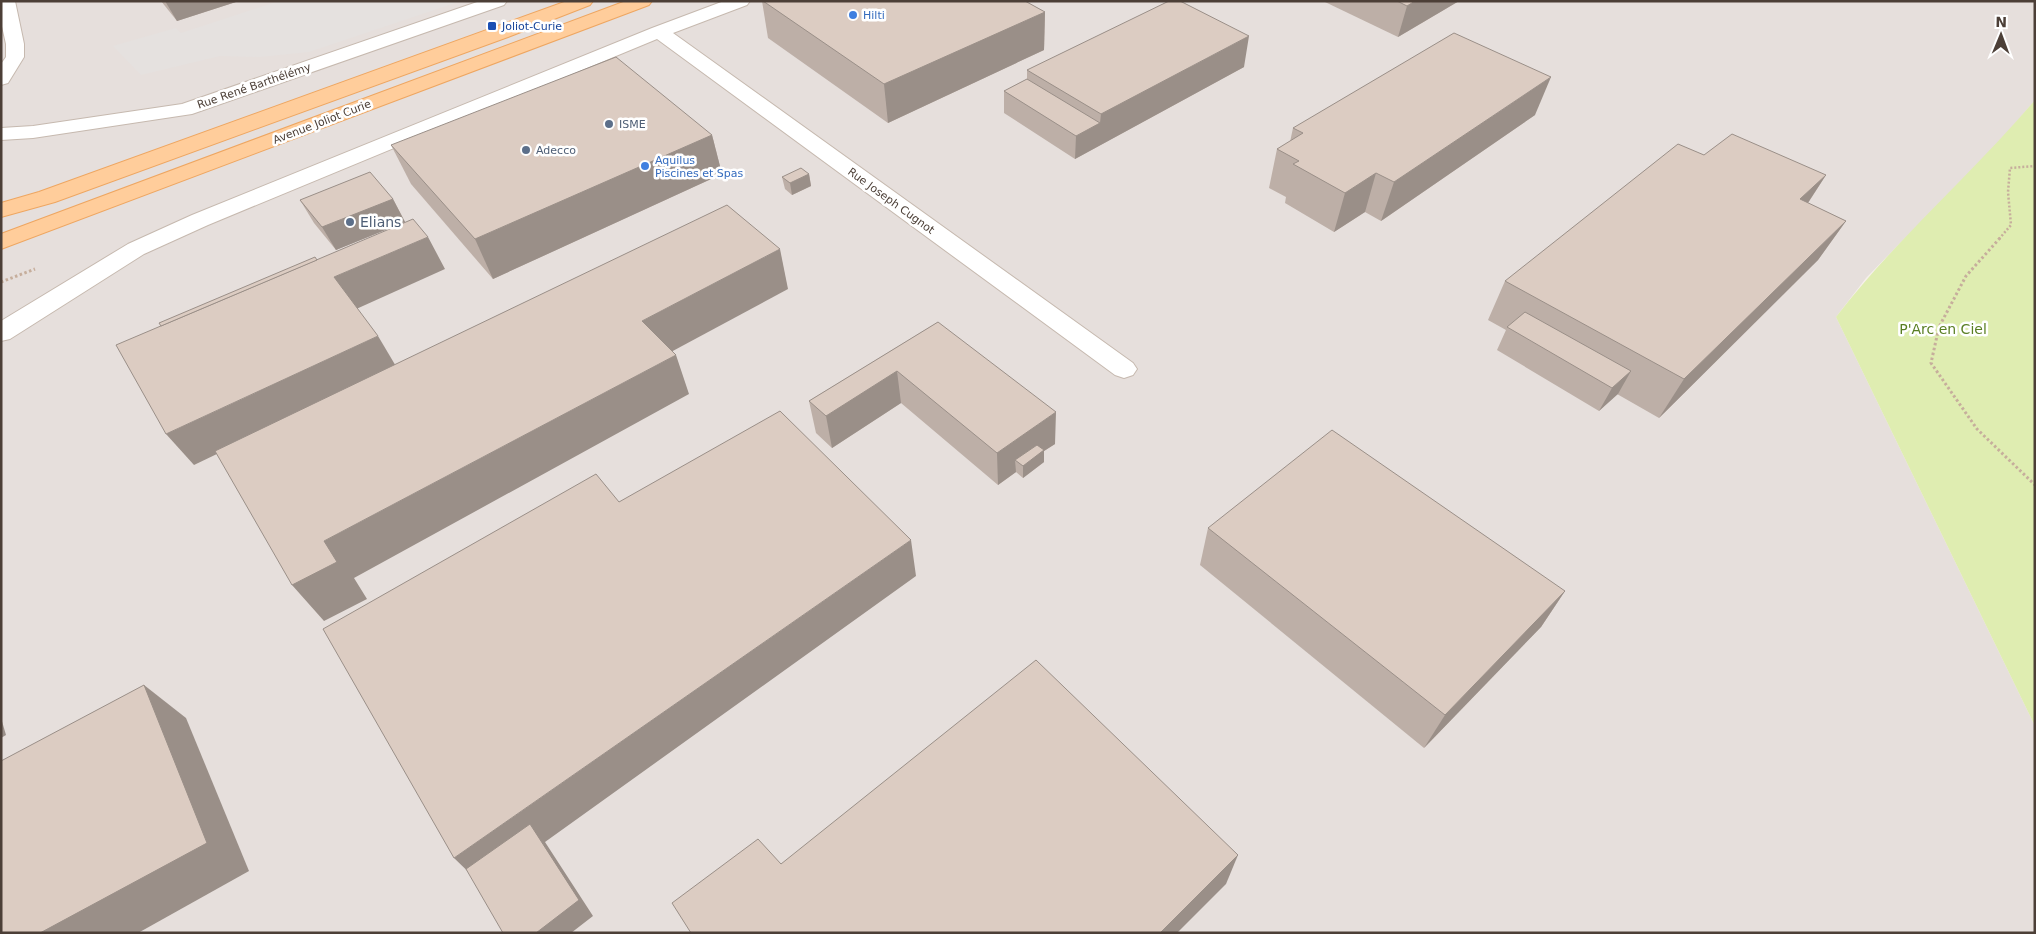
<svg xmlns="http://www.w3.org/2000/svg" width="2036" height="934" font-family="'DejaVu Sans',sans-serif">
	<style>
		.industrial { fill: #e6dfdc }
		.green { fill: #dfedb1 }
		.parking { fill: #e5e1df }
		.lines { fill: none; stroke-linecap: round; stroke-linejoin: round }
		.minor-casing { stroke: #c6b9af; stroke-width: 2 }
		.major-casing { stroke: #eea661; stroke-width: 2 }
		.path-far1 { stroke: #c6ae9c; stroke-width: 2.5; stroke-dasharray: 2 2; stroke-linecap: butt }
		.path { stroke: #c6ae9c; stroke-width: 3; stroke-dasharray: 2.5 2.5; stroke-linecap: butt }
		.minor { fill: #fff; fill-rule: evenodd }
		.major { fill: #ffcd9b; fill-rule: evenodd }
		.wall { fill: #bdafa7 }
		.shaded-wall { fill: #9a8f88 }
		.building { fill: #dcccc2; stroke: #9a8f88 }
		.shop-dot { fill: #3f7fe0; stroke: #fff; stroke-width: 2 }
		.transit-dot { fill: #1a4fb4; stroke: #fff; stroke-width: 2 }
		.service-dot { fill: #5c6f8a; stroke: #fff; stroke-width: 2 }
		.labels { text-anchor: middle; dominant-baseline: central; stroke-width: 5; stroke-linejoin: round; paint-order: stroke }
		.far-shop-label { font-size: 11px; fill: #366cbe; stroke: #fff; text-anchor: start }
		.far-transit-label { font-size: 11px; fill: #164399; stroke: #fff; text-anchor: start }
		.far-street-label { font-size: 11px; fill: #4c3f37; stroke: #fff }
		.far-service-label { font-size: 11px; fill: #4e5e75; stroke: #fff; text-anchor: start }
		.service-label { font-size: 14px; fill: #4e5e75; stroke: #fff; text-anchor: start }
		.park-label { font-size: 14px; fill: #597e23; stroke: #fff }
	</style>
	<rect width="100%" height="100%" fill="#f6f0eb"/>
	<path class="industrial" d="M1,1H2035V100L2001,140L1866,278L1836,317L2035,726V933H1Z"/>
	<path class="green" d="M2035,100V726L1836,317C1896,239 1971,175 2035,100Z"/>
	<path class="parking" d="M279,1H461L309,52L260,57L220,56L141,75L113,46L176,28L181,33Z"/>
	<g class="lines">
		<g class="minor-casing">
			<g id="minor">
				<path d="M1,1H15L24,44V57L8,83L1,85V64L6,57V44L1,22Z"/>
				<path d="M480,1H507L504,5L192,114L33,138L1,140V128L33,126L182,104Z"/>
				<path d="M724,1H750L747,5L673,33L1133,363L1137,369L1133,375L1124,378L1115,375L657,39L208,225L144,254L10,339L1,341V321L128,244L192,215L652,28Z"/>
			</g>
		</g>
		<g class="major-casing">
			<g id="major">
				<path d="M567,1H593L590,5L508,37L55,202L1,217V203L39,192Z"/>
				<path d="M626,1H652L649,5L1,249V234Z"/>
			</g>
		</g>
		<path class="path-far1" d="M1999,239L2011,225L2008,192L2010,168L2035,166"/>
		<g class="path">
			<path d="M2000,238L1966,276L1939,327L1931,363L1977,429L2035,485"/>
			<path d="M1,282L35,269"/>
		</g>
		<use href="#minor" class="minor"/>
		<use href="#major" class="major"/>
	</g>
	<g class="wall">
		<path d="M161,1H239L177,21Z"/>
		<path d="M762,1H1025L1045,12L1044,50L888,123L768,38Z"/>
		<path d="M1326,1H1459L1398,37L1325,2Z"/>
		<path d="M1244,67L1075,159L1004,113V91L1027,79V70Z"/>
		<path d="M1535,115L1381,221L1365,212L1334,232L1285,203L1286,197L1269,188L1277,149L1290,142L1293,128Z"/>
		<path d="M712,135L722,174L493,279L411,184L391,145Z"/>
		<path d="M1704,155L1826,175L1808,203L1846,221L1818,260L1659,418L1617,394L1599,411L1497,350L1506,330L1488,320L1505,281Z"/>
		<path d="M809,174L811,186L792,195L785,189L782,177Z"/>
		<path d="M393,199L405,222L336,250L314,223L300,200Z"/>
		<path d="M938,322L1055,444L1044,451V462L1023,478L1016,472L998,485L901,403L832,448L816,433L809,401Z"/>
		<path d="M1208,528L1565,591L1541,627L1424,748L1200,565Z"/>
	</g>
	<g class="shaded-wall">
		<path d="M165,1H239L177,21Z"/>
		<path d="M1415,1H1459L1398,37L1407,6Z"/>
		<path d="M1045,12L1044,50L888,123L884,84Z"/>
		<path d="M1249,36L1244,67L1075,159L1076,136L1100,123L1101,114Z"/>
		<path d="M1551,77L1535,115L1381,221L1394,182Z"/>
		<path d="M712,135L722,174L493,279L475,239Z"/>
		<path d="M1376,173L1365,212L1334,232L1345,193Z"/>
		<path d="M809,174L811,186L792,195L790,183Z"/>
		<path d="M1826,175L1800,215V199Z"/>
		<path d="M393,199L405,222L336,250L322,227Z"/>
		<path d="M1846,221L1818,260L1659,418L1684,379Z"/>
		<path d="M428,237L445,269L354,310L334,277Z"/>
		<path d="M780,249L788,289L656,360L642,321Z"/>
		<path d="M378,336L397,368L194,465L166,434Z"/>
		<path d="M676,355L689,394L354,578L367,599L324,621L292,585L324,541Z"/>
		<path d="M897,371L901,403L832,448L826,416Z"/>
		<path d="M1631,371L1618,394L1599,411L1612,388Z"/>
		<path d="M1056,412L1055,444L1044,451V462L1023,478V466L1015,460L1016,472L998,485L997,453Z"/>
		<path d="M911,540L916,576L545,842L593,916L571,933H536L483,886L454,858Z"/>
		<path d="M1565,591L1541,627L1424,748L1445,715Z"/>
		<path d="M144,685L186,718L249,871L138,933H40Z"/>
		<path d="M1,718L6,735L1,738Z"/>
		<path d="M1238,855L1226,884L1177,933H1160Z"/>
	</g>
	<g class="building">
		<path d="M763,1H1025L1045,12L884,84Z"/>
		<path d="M1169,1H1180L1249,36L1101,114L1027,70Z"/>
		<path d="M1397,1H1415L1407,6Z"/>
		<path d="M1454,33L1551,77L1394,182L1376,173L1345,193L1293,164L1299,161L1277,149L1303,133L1293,128Z"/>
		<path d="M616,57L712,135L475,239L391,145Z"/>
		<path d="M1027,79L1100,123L1076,136L1004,91Z"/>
		<path d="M1732,134L1826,175L1800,199L1846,221L1684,379L1505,281L1678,144L1704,155Z"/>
		<path d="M801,168L809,174L790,183L782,177Z"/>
		<path d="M370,172L393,199L322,227L300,200Z"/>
		<path d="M727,205L780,249L642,321L676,355L324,541L337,562L292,585L215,451Z"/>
		<path d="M413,219L428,237L334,277L378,336L166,434L116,345Z"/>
		<path d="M315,257L317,260L161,326L159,323Z"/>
		<path d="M1525,312L1631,371L1612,388L1507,327Z"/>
		<path d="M938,322L1056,412L997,453L897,371L826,416L809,401Z"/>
		<path d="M780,411L911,540L454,858L323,629L596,474L619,502Z"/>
		<path d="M1332,430L1565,591L1445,715L1208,528Z"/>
		<path d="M1037,445L1044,450L1023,466L1015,460Z"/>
		<path d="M1036,660L1238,855L1160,933H691L672,903L758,839L781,864Z"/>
		<path d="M144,685L207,843L40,933H1V761Z"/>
		<path d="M530,824L579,900L536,933H503L466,869Z"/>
	</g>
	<g class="shop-dot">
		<circle cx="853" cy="15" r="5"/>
		<circle cx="645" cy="166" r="5"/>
	</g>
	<rect class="transit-dot" x="487" y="21" width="10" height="10" rx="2.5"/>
	<g class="service-dot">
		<circle cx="609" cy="124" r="5"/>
		<circle cx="526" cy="150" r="5"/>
		<circle cx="350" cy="222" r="5"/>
	</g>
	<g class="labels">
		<g class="far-shop-label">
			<text x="863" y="15">Hilti</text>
			<text x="655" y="160">Aquilus<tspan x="655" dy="13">Piscines et Spas</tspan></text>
		</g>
		<g class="far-transit-label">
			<text x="502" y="26">Joliot-Curie</text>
		</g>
		<g class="far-street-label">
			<text transform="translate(254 86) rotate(-19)">Rue René Barthélémy</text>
			<text transform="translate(322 122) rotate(-21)">Avenue Joliot Curie</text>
			<text transform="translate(891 201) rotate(36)">Rue Joseph Cugnot</text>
		</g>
		<g class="far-service-label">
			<text x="619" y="124">ISME</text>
			<text x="536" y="150">Adecco</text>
		</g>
		<g class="service-label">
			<text x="360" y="222">Elians</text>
		</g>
		<g class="park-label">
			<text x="1943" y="329">P'Arc en Ciel</text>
		</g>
	</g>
	<rect width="2036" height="934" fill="none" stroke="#4c3f37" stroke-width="5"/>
	<g transform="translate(2001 35) rotate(1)" stroke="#ffffff" stroke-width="4" paint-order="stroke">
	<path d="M0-4L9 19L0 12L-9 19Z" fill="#4c3f37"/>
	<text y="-8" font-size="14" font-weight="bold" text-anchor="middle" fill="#4c3f37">N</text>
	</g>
</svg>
